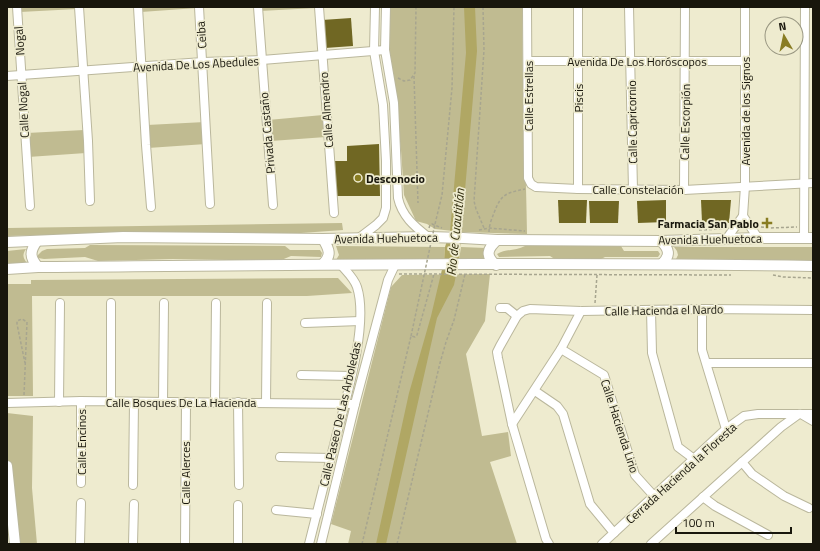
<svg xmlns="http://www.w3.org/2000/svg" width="820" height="551" font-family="'Titillium Web',sans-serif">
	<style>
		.green { fill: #c0bb91 }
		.water { fill: #b0a764 }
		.building { fill: #706723 }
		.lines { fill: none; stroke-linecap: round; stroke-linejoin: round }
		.minor-casing { stroke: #bab79c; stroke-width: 10 }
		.major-casing { stroke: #bab79c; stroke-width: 12 }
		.path { stroke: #a7a58f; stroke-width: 1.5; stroke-dasharray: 3 2; stroke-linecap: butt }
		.minor { stroke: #fff; stroke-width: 8 }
		.major { stroke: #fff; stroke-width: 10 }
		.path-bridge { stroke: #a7a58f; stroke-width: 1.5; stroke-dasharray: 3 2; stroke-linecap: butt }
		.poi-dot { fill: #887c22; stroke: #eeebcf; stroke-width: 1.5 }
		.labels { text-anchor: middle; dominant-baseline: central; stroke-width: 3.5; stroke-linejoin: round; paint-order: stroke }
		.street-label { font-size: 12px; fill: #18160c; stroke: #eeebcf }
		.poi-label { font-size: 12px; font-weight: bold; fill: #18160c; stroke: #eeebcf; text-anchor: start }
		.water-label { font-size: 13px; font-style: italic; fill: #2f2b0c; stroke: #eeebcf }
	</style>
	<rect width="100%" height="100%" fill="#eeebcf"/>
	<g class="green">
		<path d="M20,7H77V9L20,12Z"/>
		<path d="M140,7H197V8L141,12Z"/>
		<path d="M260,7H316V8L260,11Z"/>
		<path d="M390,7H522C522,83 526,159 527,234L462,232L435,229L427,224L416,221L404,195L401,150L388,40Z"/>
		<path d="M323,115L326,137L271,141L268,120Z"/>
		<path d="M205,122L206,144L148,148L147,125Z"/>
		<path d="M84,130L86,153L28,157L27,133Z"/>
		<path d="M342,223L343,230L287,234L132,233L7,236V227L8,228Z"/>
		<path d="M90,245L285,246L290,250H320L322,253L321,257L291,256L279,261L173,259L98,261L85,257L44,259L38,258V255L42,251L47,249L85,248Z"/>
		<path d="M336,246L445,247L444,261L336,260L339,255Z"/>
		<path d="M525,246H621L624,251H658L660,254L658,257H605L597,261L556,260L550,256L499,257L497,254C505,249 516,251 525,246Z"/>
		<path d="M461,247L486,248L483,254L485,261L459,260Z"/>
		<path d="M674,247H813V261H675L678,255L677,251Z"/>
		<path d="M26,249C22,255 23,258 27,263L7,265V251Z"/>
		<path d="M490,274L485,321L466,354L482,436L508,432L511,456L490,462L517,544H348L351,531L331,524L391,287L402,275Z"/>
		<path d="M338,278L352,293L307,296H32L33,396H7V284H31V280Z"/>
		<path d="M7,413L33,416L32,488L37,544H16L7,452Z"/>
	</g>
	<path class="water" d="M464,7H475L477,51L459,260L454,285L437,318L386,544H376L409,393L431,316L444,261L445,247L450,231L466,53Z"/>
	<g class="building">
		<path d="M351,18L353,46L325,48L322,20Z"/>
		<path d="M379,144L380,196H336L335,161H347V146Z"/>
		<path d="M558,200H587L586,223H559Z"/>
		<path d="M666,200V222L638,223L637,201Z"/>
		<path d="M701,200H731L729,223L702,222Z"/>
		<path d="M589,201H619L618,223H590Z"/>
	</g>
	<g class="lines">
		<g class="minor-casing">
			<g id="minor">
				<path d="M17,7L30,206"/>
				<path d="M79,7L88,141L90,201"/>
				<path d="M138,7L146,145L151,207"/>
				<path d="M199,7L210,204"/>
				<path d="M258,7L273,205"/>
				<path d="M319,7L334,213"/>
				<path d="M386,7L385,50L394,103L398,198C402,216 414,226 428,237"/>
				<path d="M527,7L528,178L531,184L536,187L578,189L684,190L813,183"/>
				<path d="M629,7L633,190"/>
				<path d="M528,61H745"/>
				<path d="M7,76L203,62L262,60L385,50"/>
				<path d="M578,189V7"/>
				<path d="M684,190L685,7"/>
				<path d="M743,216L758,238"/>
				<path d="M359,238L376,225L383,218L386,208V161L383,105L374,51L375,7"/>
				<path d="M727,238L743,216L745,186V7"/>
				<path d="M804,238L805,7"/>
				<path d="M500,308H507L517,316"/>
				<path d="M702,309V350L726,429"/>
				<path d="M651,310L652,353L678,447L694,459"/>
				<path d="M305,323L360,321"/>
				<path d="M561,349L604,375L635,475L654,496"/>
				<path d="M707,363H813"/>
				<path d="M301,375L351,376"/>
				<path d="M535,391L557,406L563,414L590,504L614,533"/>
				<path d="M59,402L60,303"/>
				<path d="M111,402V303"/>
				<path d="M163,402L164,303"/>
				<path d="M215,402L216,303"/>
				<path d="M238,402L239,485"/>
				<path d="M7,403L81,401L355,404"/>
				<path d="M266,403L267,303"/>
				<path d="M801,414L813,421"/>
				<path d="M512,424L561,349L581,311"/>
				<path d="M280,457L331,458"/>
				<path d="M742,462L752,474L784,496L809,508"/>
				<path d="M81,483V401"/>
				<path d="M133,485L134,402"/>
				<path d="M703,497L715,506L768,535"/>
				<path d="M276,510L317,514"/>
				<path d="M80,544L81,503"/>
				<path d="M133,544L134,504"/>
				<path d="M185,544L186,402"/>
				<path d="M238,544V505"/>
				<path d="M309,544C318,508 327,473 336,437C346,399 369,324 357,287C354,278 347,272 341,265"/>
				<path d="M321,544L355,404L388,280L395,265"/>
				<path d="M549,544L546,539L512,424L498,358L497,352L500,346L517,316L523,311L530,309L581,311L702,309L813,310"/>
				<path d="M602,544L726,429L744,416L758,414H813"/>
				<path d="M651,544L781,427L799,414"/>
			</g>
		</g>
		<g class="major-casing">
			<g id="major">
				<path d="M323,239C329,249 332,255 323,264"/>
				<path d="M37,241C30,251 29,257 38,267"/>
				<path d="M661,241C669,249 671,255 662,264"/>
				<path d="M7,242L123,237L323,239L428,237L463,238L497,240L661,241L758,238H813"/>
				<path d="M496,265C485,256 487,249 497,240"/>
				<path d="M7,269L38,267C296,265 555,262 813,266"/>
				<path d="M7,466L15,544"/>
			</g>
		</g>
		<g class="path">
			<path d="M483,7L484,50L474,201L476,209L484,228"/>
			<path d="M414,76L418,203"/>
			<path d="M398,78L404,81L410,80L415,73L416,7"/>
			<path d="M435,224L442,195L452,88L454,7"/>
			<path d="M761,227L770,228L797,227"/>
			<path d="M429,228L430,225L432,224L442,228"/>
			<path d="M479,230L489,228L525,231"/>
			<path d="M699,230L723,229"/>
			<path d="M489,232C489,225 492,218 494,213C501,194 506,193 525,189"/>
			<path d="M399,274L731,275"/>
			<path d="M773,275L783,277L813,278"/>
			<path d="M595,303L597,275"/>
			<path d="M24,395L27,322L22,319L17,321V324L25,363"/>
			<path d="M362,544L411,336L415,337L417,335L434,274"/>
			<path d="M397,544L440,363L446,342L454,320L465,274"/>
		</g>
		<use href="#minor" class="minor"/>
		<use href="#major" class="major"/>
		<path class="path-bridge" d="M411,336L435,224"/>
	</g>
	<g class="poi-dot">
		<circle cx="358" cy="178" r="4"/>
		<path d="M765 217h4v4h4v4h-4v4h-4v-4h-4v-4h4z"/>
	</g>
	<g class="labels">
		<g class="street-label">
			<text transform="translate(201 35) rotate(-94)">Ceiba</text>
			<text transform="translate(19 41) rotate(-94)">Nogal</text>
			<text x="637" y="61">Avenida De Los Horóscopos</text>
			<text transform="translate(196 64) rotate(-3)">Avenida De Los Abedules</text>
			<text transform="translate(528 96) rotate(-90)">Calle Estrellas</text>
			<text transform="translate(578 98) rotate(-90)">Piscis</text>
			<text transform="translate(23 110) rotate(-93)">Calle Nogal</text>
			<text transform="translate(326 110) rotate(-94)">Calle Almendro</text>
			<text transform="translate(745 111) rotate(-90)">Avenida de los Signos</text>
			<text transform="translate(632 122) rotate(-91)">Calle Capricornio</text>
			<text transform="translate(685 122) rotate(-89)">Calle Escorpión</text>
			<text transform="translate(267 133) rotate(-95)">Privada Castaño</text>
			<text x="638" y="189">Calle Constelación</text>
			<text transform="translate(386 238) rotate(-1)">Avenida Huehuetoca</text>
			<text transform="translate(710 239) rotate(-1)">Avenida Huehuetoca</text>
			<text transform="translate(664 310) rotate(-1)">Calle Hacienda el Nardo</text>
			<text x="181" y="402">Calle Bosques De La Hacienda</text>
			<text transform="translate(340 414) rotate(-77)">Calle Paseo De Las Arboledas</text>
			<text transform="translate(620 426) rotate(72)">Calle Hacienda Lirio</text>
			<text transform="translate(81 442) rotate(-90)">Calle Encinos</text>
			<text transform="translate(185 473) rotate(-90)">Calle Alerces</text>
			<text transform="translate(681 473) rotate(-42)">Cerrada Hacienda la Floresta</text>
		</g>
		<g class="poi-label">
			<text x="366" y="178">Desconocio</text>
			<text x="759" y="223" text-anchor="end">Farmacia San Pablo</text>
		</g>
		<g class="water-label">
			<text transform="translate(455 232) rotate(-84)">Rio de Cuautitlán</text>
		</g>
	</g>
	<rect width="820" height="551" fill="none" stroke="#18160c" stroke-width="16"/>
	<g transform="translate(784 36) rotate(351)"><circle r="19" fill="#eeebcf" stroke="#989681"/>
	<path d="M0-3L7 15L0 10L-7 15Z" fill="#887c22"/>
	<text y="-6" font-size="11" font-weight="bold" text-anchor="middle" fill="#18160c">N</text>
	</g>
	<path d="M676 527v6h115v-6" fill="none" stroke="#18160c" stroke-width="2"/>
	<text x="682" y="527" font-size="12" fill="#18160c" stroke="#eeebcf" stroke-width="3" paint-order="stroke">100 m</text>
</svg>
